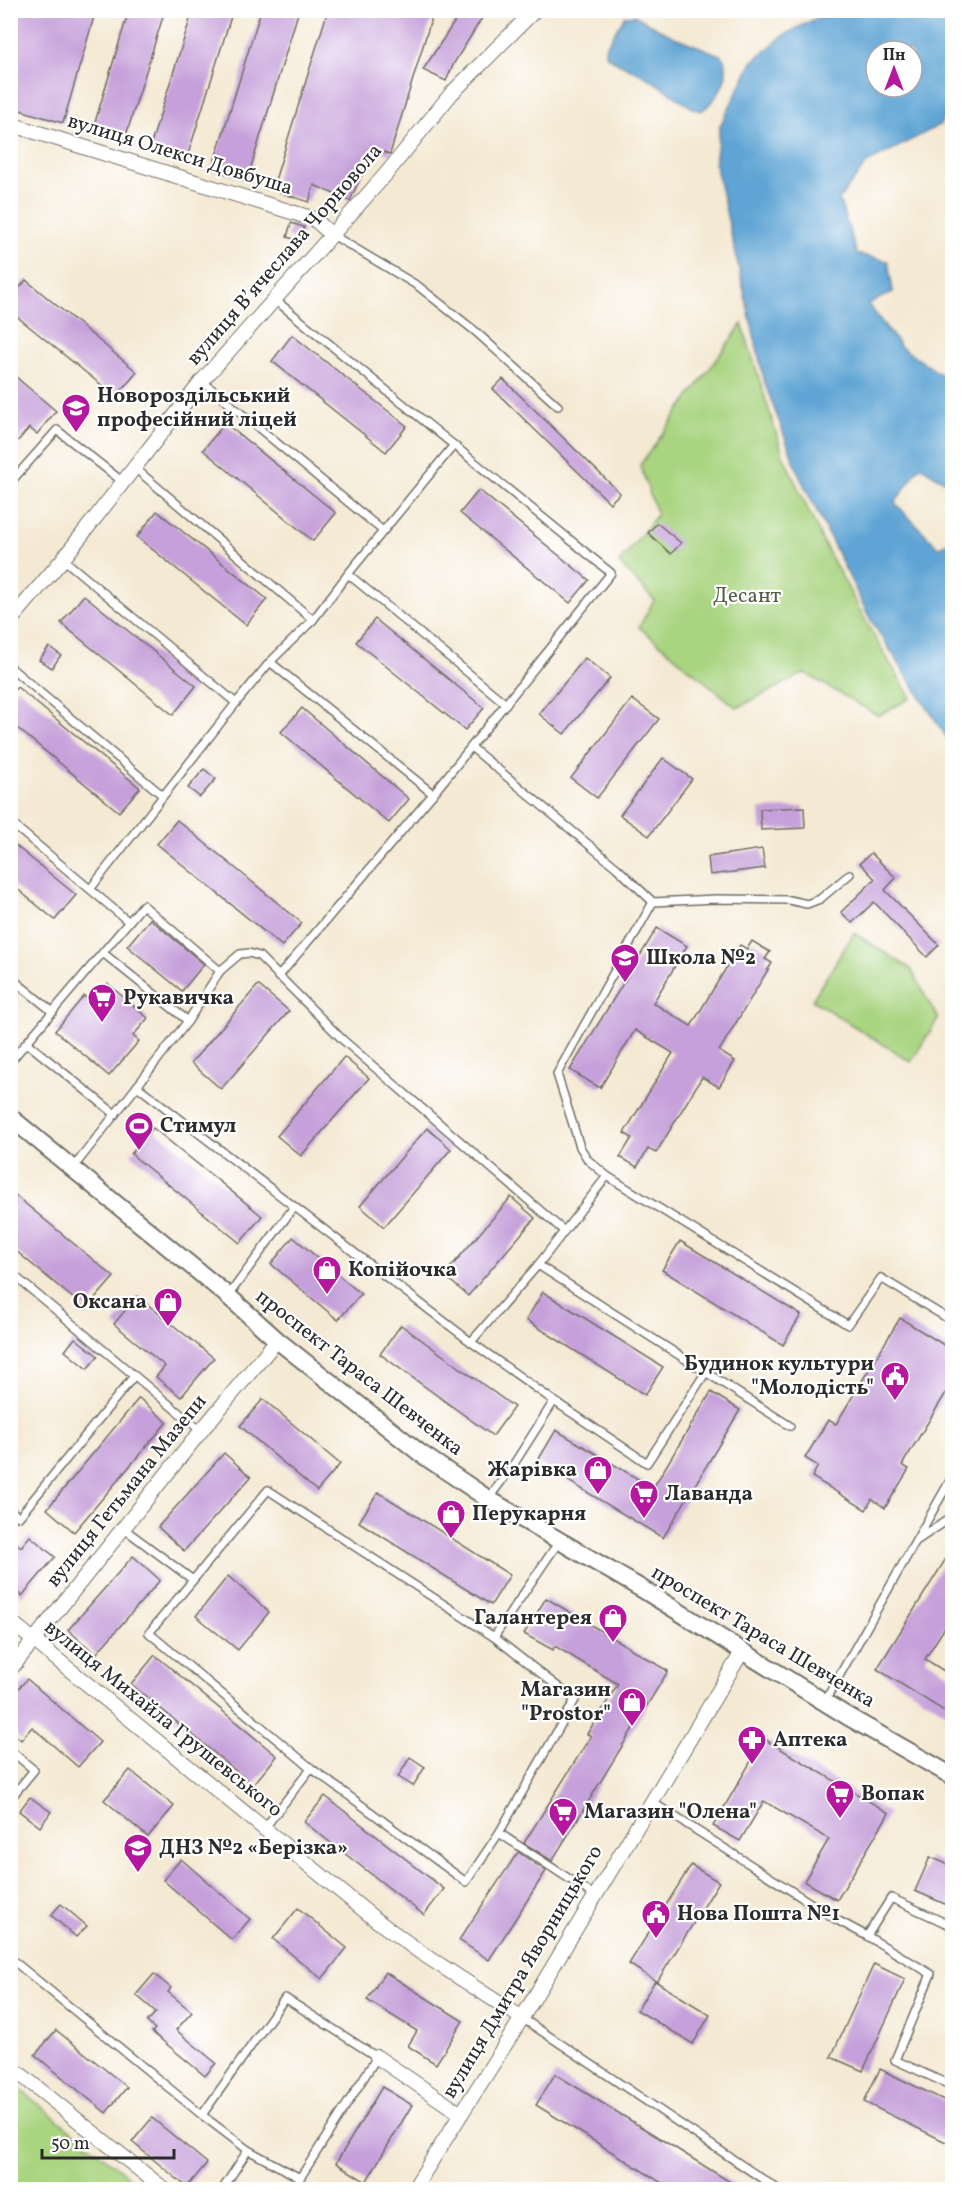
<svg xmlns="http://www.w3.org/2000/svg" width="963" height="2200" font-family="Vollkorn,serif">
	<style>
		.green { fill: #a9d480; stroke: #6a8056; stroke-width: 1.5 }
		.water { fill: #5fa4d4; stroke: #456880; stroke-width: 1.5; fill-rule: evenodd }
		.building { fill: #c6a0da }
		.lines { fill: none; stroke-linecap: round; stroke-linejoin: round }
		.service-casing { stroke: #716e66; stroke-width: 10 }
		.minor-casing { stroke: #716e66; stroke-width: 16 }
		.tertiary-casing { stroke: #716e66; stroke-width: 20 }
		.service { stroke: #fff; stroke-width: 7 }
		.minor { stroke: #fff; stroke-width: 14 }
		.tertiary { stroke: #fff; stroke-width: 16 }
		.labels { text-anchor: middle; dominant-baseline: central; stroke-width: 4.5; stroke-linejoin: round; paint-order: stroke }
		.street-label { font-size: 21px; fill: #2b2b2b; stroke: #fff }
		.poi-label { font-size: 21px; font-weight: bold; fill: #2b2b2b; stroke: #fff; text-anchor: start }
		.park-label { font-size: 21px; fill: #515e44; stroke: #fff }
	</style>
	<rect width="100%" height="100%" fill="#fff"/>
	<filter id="ink" filterUnits="userSpaceOnUse"><feTurbulence type="fractalNoise" baseFrequency=".0167" numOctaves="2"/><feDisplacementMap in="SourceGraphic" scale="12" xChannelSelector="R" yChannelSelector="G"/><feConvolveMatrix kernelMatrix="1 2 1 2 8 2 1 2 1" color-interpolation-filters="sRGB"/></filter>
	<filter id="wash" filterUnits="userSpaceOnUse"><feTurbulence type="fractalNoise" baseFrequency=".008" numOctaves="4" result="noise"/><feDisplacementMap in="SourceGraphic" scale="24" xChannelSelector="R" yChannelSelector="G"/><feGaussianBlur stdDeviation="1.35" result="paint"/><feColorMatrix in="noise" values="0 0 0 0 0 0 0 0 0 0 0 0 0 0 0 0 0 1.4 0 .05"/><feComposite in="paint" operator="in"/></filter>
	<g filter="url(#wash)">
		<rect width="100%" height="100%" fill="#f4e9d3"/>
		<g class="green">
			<path d="M742,324L783,455L823,542L875,638L911,698L878,716L805,673L737,708L639,627L654,600L619,563L657,515L640,465Z"/>
			<path d="M854,933L911,969L938,1019L911,1062L812,1000Z"/>
			<path d="M11,2082L144,2189H11Z"/>
		</g>
		<g class="water">
			<path d="M949,11L952,14V100L940,125L867,163L839,199L857,254L888,261L893,292L868,304L901,347L952,382V486L920,466L895,503L939,548L952,539V746L870,619L800,477L765,384L715,163L720,126L752,62L784,35L830,11ZM876,51H912V87H876Z"/>
			<path d="M634,15L672,36L720,55C736,70 717,102 701,111L694,109L648,78L607,57L605,48L625,16Z"/>
		</g>
		<g id="blocks">
			<g class="building">
				<path d="M10,10H96L63,123L10,107Z"/>
				<path d="M129,10H165L124,142L92,132Z"/>
				<path d="M193,10H233L186,161L149,150Z"/>
				<path d="M261,10H299L247,180L212,169Z"/>
				<path d="M328,10H434L390,154L373,149L350,201L314,185L309,202L272,190Z"/>
				<path d="M462,10H487L454,63L446,81L423,70Z"/>
				<path d="M291,223L304,227L300,241L287,237Z"/>
				<path d="M26,280L137,372L116,397L10,311V299Z"/>
				<path d="M292,335L407,426L386,452L272,361Z"/>
				<path d="M10,372L56,411L37,434L29,428L10,450Z"/>
				<path d="M503,379L620,493L610,503L493,389Z"/>
				<path d="M225,423L336,513L313,541L203,450Z"/>
				<path d="M479,490L589,580L570,603L460,513Z"/>
				<path d="M157,511L267,599L246,625L137,537Z"/>
				<path d="M657,523L681,543L671,554L648,533Z"/>
				<path d="M84,595L196,686L173,715L61,623Z"/>
				<path d="M375,619L484,708L465,730L356,642Z"/>
				<path d="M49,647L61,655L52,668L39,660Z"/>
				<path d="M585,658L610,678L564,734L539,714Z"/>
				<path d="M17,687L140,788L119,812L10,722V695Z"/>
				<path d="M632,699L659,719L597,798L571,778Z"/>
				<path d="M302,708L409,799L389,823L281,732Z"/>
				<path d="M663,758L692,779L649,836L620,815Z"/>
				<path d="M204,769L216,779L200,797L188,788Z"/>
				<path d="M804,807L805,828L761,830L760,809Z"/>
				<path d="M177,820L302,923L282,946L157,844Z"/>
				<path d="M10,841L76,895L55,920L10,883Z"/>
				<path d="M762,849L765,868L710,875L708,857Z"/>
				<path d="M871,853L896,878L885,890L939,945L927,957L874,902L852,923L841,912L875,879L860,863Z"/>
				<path d="M150,919L204,964L182,991L127,946Z"/>
				<path d="M657,928L687,946L653,1003L691,1026L740,945L747,949L752,941L770,952L765,959L772,963L719,1051L735,1061L719,1087L702,1077L656,1153L648,1149L637,1167L620,1157L632,1138L624,1133L673,1053L635,1030L600,1088L570,1070Z"/>
				<path d="M108,984L148,1018L133,1036L139,1041L109,1076L55,1031L84,996L92,1002Z"/>
				<path d="M258,985L289,1011L221,1089L191,1063Z"/>
				<path d="M344,1057L369,1078L301,1156L277,1136Z"/>
				<path d="M153,1128L262,1216L240,1243L131,1154Z"/>
				<path d="M427,1128L451,1149L384,1227L360,1206Z"/>
				<path d="M10,1191L114,1277L86,1309L10,1246Z"/>
				<path d="M511,1197L535,1218L468,1296L444,1275Z"/>
				<path d="M293,1237L361,1294L338,1320L271,1264Z"/>
				<path d="M680,1241L801,1315L783,1345L662,1270Z"/>
				<path d="M543,1292L663,1367L645,1395L526,1320Z"/>
				<path d="M137,1296L214,1358L181,1397L156,1377L165,1366L114,1324Z"/>
				<path d="M900,1318L952,1350V1383L902,1465L909,1469L885,1508L872,1499L866,1510L812,1477L818,1466L805,1458L828,1420L836,1424Z"/>
				<path d="M401,1325L514,1407L493,1436L380,1354Z"/>
				<path d="M75,1338L98,1356L87,1369L65,1351Z"/>
				<path d="M711,1392L740,1410L663,1538L537,1462L556,1430L653,1488Z"/>
				<path d="M139,1398L167,1422L74,1532L47,1509Z"/>
				<path d="M263,1399L340,1464L317,1491L240,1426Z"/>
				<path d="M224,1453L251,1477L184,1551L158,1527Z"/>
				<path d="M378,1492L510,1575L491,1605L359,1522Z"/>
				<path d="M30,1536L55,1557L22,1596L10,1586V1538L21,1547Z"/>
				<path d="M952,1549V1616L925,1659L952,1676V1716L877,1669Z"/>
				<path d="M133,1556L160,1580L96,1654L68,1630Z"/>
				<path d="M228,1576L269,1612L238,1650L196,1616Z"/>
				<path d="M546,1598L668,1671L552,1861L524,1843L591,1736L587,1734L618,1684L555,1646L553,1650L524,1634Z"/>
				<path d="M155,1655L277,1756L253,1785L131,1684Z"/>
				<path d="M27,1679L100,1742L78,1767L32,1727L21,1740L10,1730V1698Z"/>
				<path d="M764,1739L889,1813L837,1900L804,1881L829,1839L764,1801L740,1841L713,1826Z"/>
				<path d="M410,1757L425,1767L413,1786L398,1777Z"/>
				<path d="M130,1770L174,1806L148,1837L104,1800Z"/>
				<path d="M325,1796L444,1889L424,1915L304,1822Z"/>
				<path d="M30,1797L51,1812L40,1827L19,1811Z"/>
				<path d="M518,1852L546,1871L489,1960L459,1940Z"/>
				<path d="M930,1857L952,1866V1907L915,1891Z"/>
				<path d="M181,1859L250,1919L232,1940L163,1880Z"/>
				<path d="M691,1865L719,1882L657,1982L629,1964Z"/>
				<path d="M61,1904L87,1926L76,1937L51,1915Z"/>
				<path d="M298,1908L347,1948L322,1979L273,1939Z"/>
				<path d="M874,1964L905,1979L863,2071L831,2057Z"/>
				<path d="M385,1972L463,2021L436,2064L408,2046L417,2031L367,2000Z"/>
				<path d="M154,1974L171,1988L168,1992L192,2012L176,2030L216,2063L205,2076L152,2032L155,2029L147,2022L156,2012L136,1995Z"/>
				<path d="M655,1981L710,2015L693,2044L637,2010Z"/>
				<path d="M56,2030L127,2087L106,2113L35,2055Z"/>
				<path d="M880,2069L952,2104V2145L864,2102Z"/>
				<path d="M555,2074L677,2149L743,2190H673L536,2105Z"/>
				<path d="M382,2087L412,2105L366,2182L336,2163Z"/>
				<path d="M152,2118L207,2163L187,2187L132,2142Z"/>
			</g>
		</g>
	</g>
	<g filter="url(#ink)">
		<use href="#blocks" fill-opacity="0" stroke="#716e66" stroke-width="1.5"/>
		<g class="lines">
			<g class="service-casing">
				<g id="service">
					<path d="M331,234L418,286L475,331L558,406"/>
					<path d="M274,299L611,573L433,794L278,977"/>
					<path d="M202,381L383,531"/>
					<path d="M135,468L313,620"/>
					<path d="M10,483L57,430L123,482"/>
					<path d="M63,559L236,703"/>
					<path d="M348,574L506,704"/>
					<path d="M270,662L433,794"/>
					<path d="M10,667L162,795"/>
					<path d="M471,747L617,868L653,902L716,899L789,900L807,904L820,899L850,874"/>
					<path d="M10,822L129,922"/>
					<path d="M91,888L236,703L270,662L313,620L348,574L454,445"/>
					<path d="M103,953L188,1021"/>
					<path d="M10,977L53,1012"/>
					<path d="M27,1043L115,1114"/>
					<path d="M10,1062L143,905L220,971"/>
					<path d="M137,1086L471,1342L554,1401L647,1463L706,1372"/>
					<path d="M73,1168L188,1021L220,971L240,954L249,953L259,956L343,1040L564,1231"/>
					<path d="M607,1176L588,1160L580,1147L557,1074L653,902"/>
					<path d="M538,1265L790,1426"/>
					<path d="M10,1272L201,1431"/>
					<path d="M228,1296L294,1207"/>
					<path d="M471,1342L538,1265L607,1176L848,1325L881,1278L952,1321"/>
					<path d="M268,1490L494,1637L575,1700L499,1833L466,1882L311,1768L149,1633Z"/>
					<path d="M488,1499L510,1470L554,1401"/>
					<path d="M10,1510L19,1517L134,1376"/>
					<path d="M123,1528L193,1580"/>
					<path d="M916,1541L946,1521"/>
					<path d="M494,1637L560,1540"/>
					<path d="M825,1701L952,1477"/>
					<path d="M10,1750L34,1770L10,1799"/>
					<path d="M652,1802L837,1920L867,1936L891,1898L952,1926"/>
					<path d="M264,1829L311,1768"/>
					<path d="M499,1833L594,1895"/>
					<path d="M867,1936L931,1974L895,2060L952,2086"/>
					<path d="M10,1958L202,2115L248,2150L300,2178L377,2057L285,1998L202,2115"/>
					<path d="M522,2018L779,2190"/>
					<path d="M222,2190L248,2150"/>
				</g>
			</g>
			<g class="minor-casing">
				<g id="minor">
					<path d="M10,124L314,219L331,234"/>
					<path d="M10,621L63,559L202,381L386,174L451,94L535,10"/>
					<path d="M10,1621L376,1920L420,1952L522,2018"/>
					<path d="M10,1670L201,1431L277,1340"/>
					<path d="M377,2057L461,2114"/>
					<path d="M10,2066L165,2190"/>
					<path d="M413,2190L522,2018L742,1652"/>
				</g>
			</g>
			<g class="tertiary-casing">
				<path id="tertiary" d="M10,1117L228,1296L277,1340L420,1453L488,1499L642,1589L847,1716L952,1776"/>
			</g>
			<use href="#service" class="service"/>
			<use href="#minor" class="minor"/>
			<use href="#tertiary" class="tertiary"/>
		</g>
	</g>
	<defs>
		<g id="university-pin" transform="scale(1.5)"><path d="M0 17L-7.5 6A9.5 9.5 0 1 1 7.5 6Z" fill="#b5179e" stroke="#fff"/><path d="M0-5L7-2L0 1L-7-2ZM-4 1L0 2.5L4 1V4Q0 6-4 4Z" fill="#fff"/></g>
		<g id="school-pin" transform="scale(1.5)"><path d="M0 17L-7.5 6A9.5 9.5 0 1 1 7.5 6Z" fill="#b5179e" stroke="#fff"/><path d="M0-5L7-2L0 1L-7-2ZM-4 1L0 2.5L4 1V4Q0 6-4 4Z" fill="#fff"/></g>
		<g id="supermarket-pin" transform="scale(1.5)"><path d="M0 17L-7.5 6A9.5 9.5 0 1 1 7.5 6Z" fill="#b5179e" stroke="#fff"/><path d="M-6-5.5h2.5l.6 2H6L4.5 2H-2.5L-4.4-4H-6ZM-1.5 3.2a1.3 1.3 0 1 0 .1 0ZM3 3.2a1.3 1.3 0 1 0 .1 0Z" fill="#fff"/></g>
		<g id="stadium-pin" transform="scale(1.5)"><path d="M0 17L-7.5 6A9.5 9.5 0 1 1 7.5 6Z" fill="#b5179e" stroke="#fff"/><path d="M0-5a6.5 5 0 1 0 0 10a6.5 5 0 1 0 0-10ZM-3.5-1.8h7v3.6h-7Z" fill="#fff"/></g>
		<g id="shop-pin" transform="scale(1.5)"><path d="M0 17L-7.5 6A9.5 9.5 0 1 1 7.5 6Z" fill="#b5179e" stroke="#fff"/><path d="M-5-2.5h2.3a2.7 3.5 0 0 1 5.4 0H5L5.5 6h-11ZM-1.5-2.5h3a1.5 2.3 0 0 0-3 0Z" fill="#fff"/></g>
		<g id="civic-pin" transform="scale(1.5)"><path d="M0 17L-7.5 6A9.5 9.5 0 1 1 7.5 6Z" fill="#b5179e" stroke="#fff"/><path d="M-.6-6.5H3V-4.5H.6V-3L4-1V1h2V6H-6V1h2V-1L-.6-3ZM-1.2 2.5V6h2.4V2.5Z" fill="#fff"/></g>
		<g id="pharmacy-pin" transform="scale(1.5)"><path d="M0 17L-7.5 6A9.5 9.5 0 1 1 7.5 6Z" fill="#b5179e" stroke="#fff"/><path d="M-2-6h4v4h4v4h-4v4h-4v-4h-4v-4h4Z" fill="#fff"/></g>
	</defs>
	<g fill-rule="evenodd">
		<use href="#university-pin" x="76" y="408"/>
		<use href="#school-pin" x="625" y="958"/>
		<use href="#supermarket-pin" x="102" y="998"/>
		<use href="#stadium-pin" x="139" y="1126"/>
		<use href="#shop-pin" x="327" y="1270"/>
		<use href="#shop-pin" x="168" y="1302"/>
		<use href="#civic-pin" x="895" y="1376"/>
		<use href="#shop-pin" x="598" y="1470"/>
		<use href="#supermarket-pin" x="644" y="1494"/>
		<use href="#shop-pin" x="451" y="1514"/>
		<use href="#shop-pin" x="613" y="1618"/>
		<use href="#shop-pin" x="632" y="1702"/>
		<use href="#pharmacy-pin" x="752" y="1740"/>
		<use href="#supermarket-pin" x="840" y="1794"/>
		<use href="#supermarket-pin" x="563" y="1812"/>
		<use href="#school-pin" x="138" y="1848"/>
		<use href="#civic-pin" x="656" y="1914"/>
	</g>
	<g class="labels">
		<g class="street-label">
			<text transform="translate(180 155) rotate(17)">вулиця Олекси Довбуша</text>
			<text transform="translate(285 255) rotate(-49)">вулиця Вʼячеслава Чорновола</text>
			<text transform="translate(359 1373) rotate(38)">проспект Тараса Шевченка</text>
			<text transform="translate(127 1491) rotate(-51)">вулиця Гетьмана Мазепи</text>
			<text transform="translate(763 1637) rotate(31)">проспект Тараса Шевченка</text>
			<text transform="translate(163 1719) rotate(39)">вулиця Михайла Грушевського</text>
			<text transform="translate(523 1972) rotate(-59)">вулиця Дмитра Яворницького</text>
		</g>
		<g class="poi-label">
			<text x="97" y="396">Новороздільський<tspan x="97" dy="24">професійний ліцей</tspan></text>
			<text x="646" y="958">Школа №2</text>
			<text x="123" y="998">Рукавичка</text>
			<text x="160" y="1126">Стимул</text>
			<text x="348" y="1270">Копійочка</text>
			<text x="147" y="1302" text-anchor="end">Оксана</text>
			<text x="874" y="1364" text-anchor="end">Будинок культури<tspan x="874" dy="24">"Молодість"</tspan></text>
			<text x="577" y="1470" text-anchor="end">Жарівка</text>
			<text x="665" y="1494">Лаванда</text>
			<text x="472" y="1514">Перукарня</text>
			<text x="592" y="1618" text-anchor="end">Галантерея</text>
			<text x="611" y="1690" text-anchor="end">Магазин<tspan x="611" dy="24">"Prostor"</tspan></text>
			<text x="773" y="1740">Аптека</text>
			<text x="861" y="1794">Вопак</text>
			<text x="584" y="1812">Магазин "Олена"</text>
			<text x="159" y="1848">ДНЗ №2 «Берізка»</text>
			<text x="677" y="1914">Нова Пошта №1</text>
		</g>
		<g class="park-label">
			<text x="747" y="596">Десант</text>
		</g>
	</g>
	<rect width="963" height="2200" fill="none" stroke="#fff" stroke-width="36"/>
	<g transform="translate(894 69)"><circle r="28" fill="#ffffff" stroke="#aaaaaa" stroke-width="1.5"/>
	<path d="M0-4.5L10 22L0 15L-10 22Z" fill="#b5179e"/>
	<text y="-9" font-size="16" font-weight="bold" text-anchor="middle" fill="#2b2b2b">Пн</text>
	</g>
	<path d="M42 2149v9h132v-9" fill="none" stroke="#2b2b2b" stroke-width="3"/>
	<text x="51" y="2149" font-size="18" fill="#2b2b2b" stroke="#ffffff" stroke-width="4.5" paint-order="stroke">50 m</text>
</svg>
